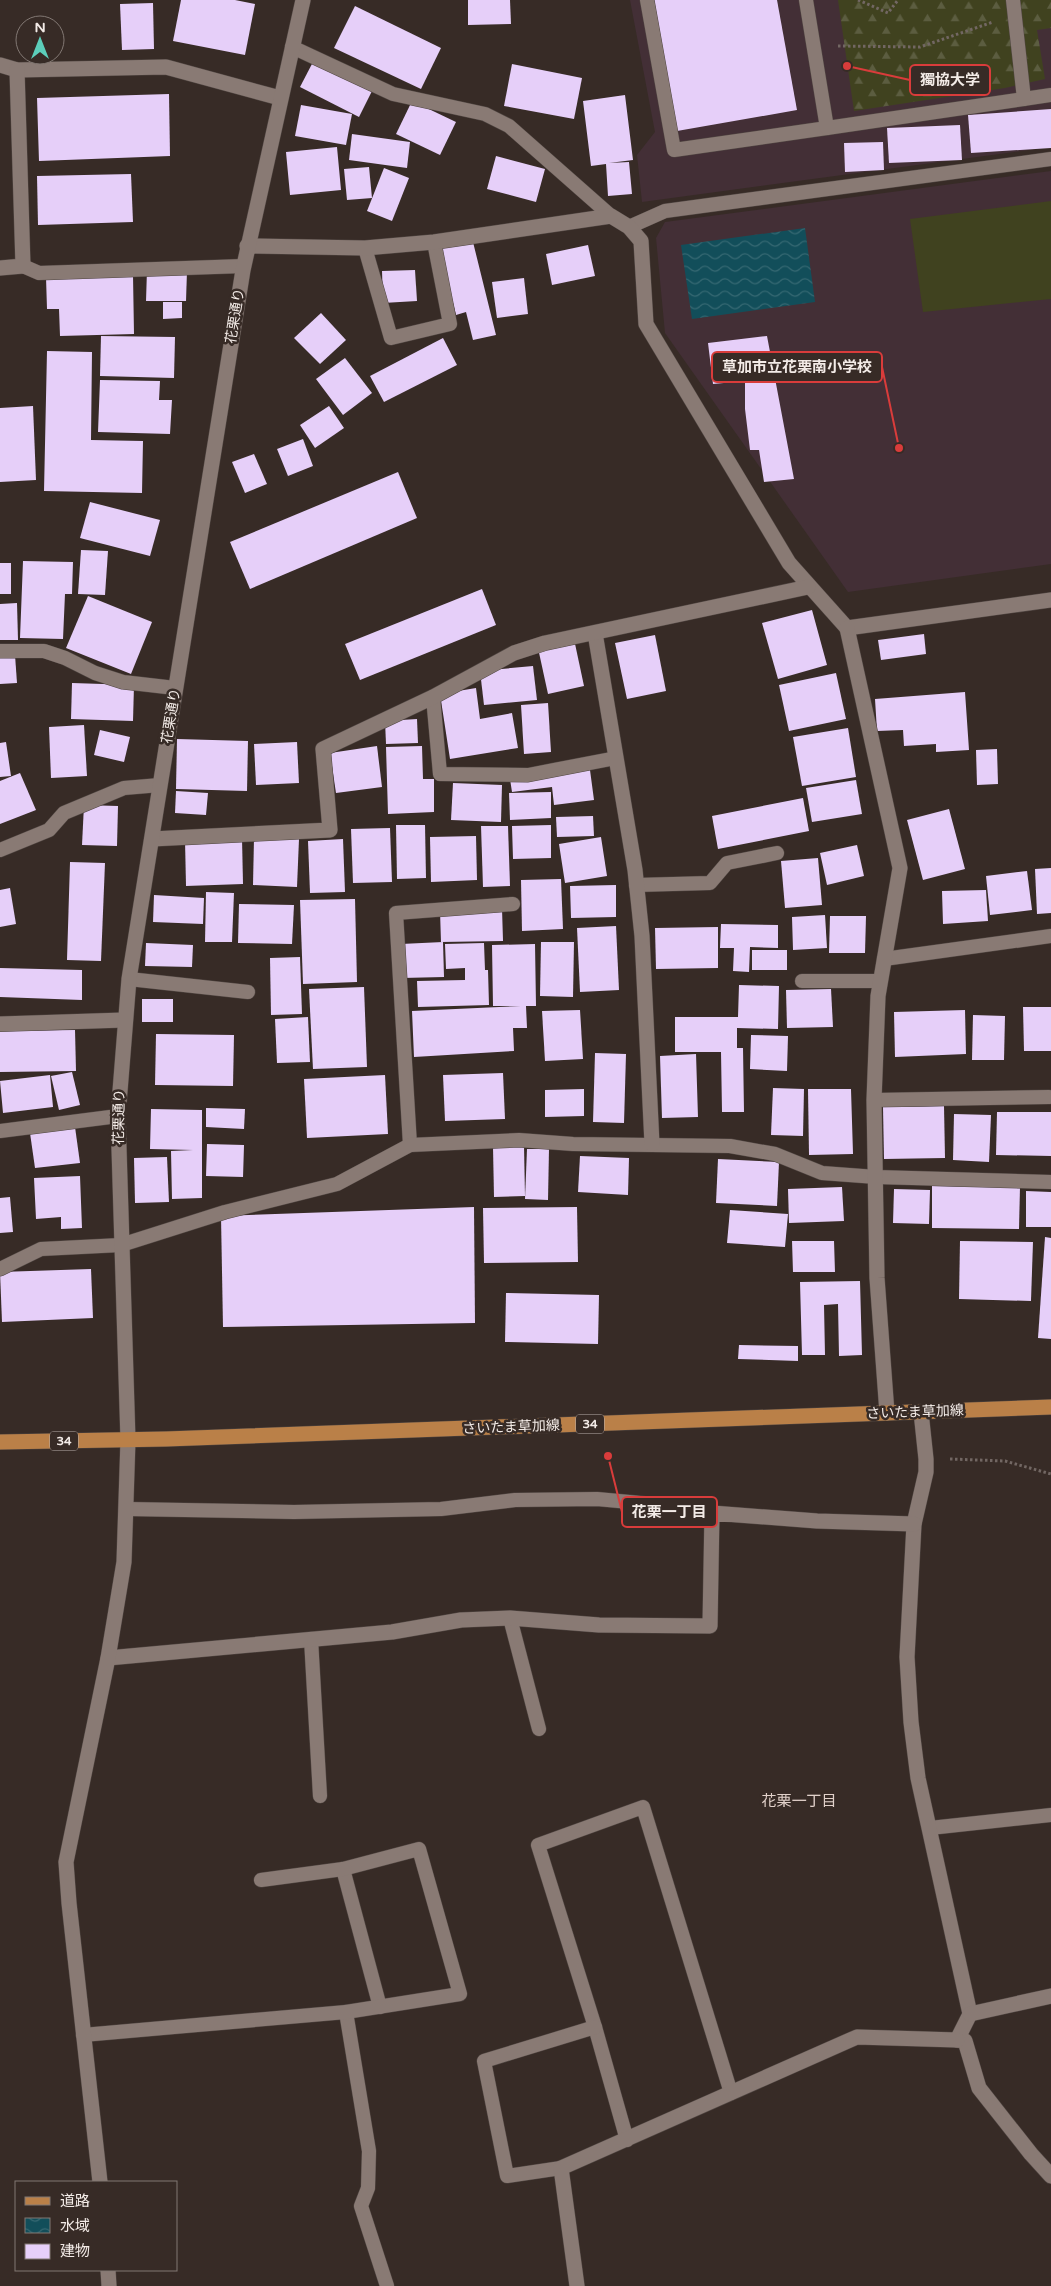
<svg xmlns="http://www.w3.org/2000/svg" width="1051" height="2286" font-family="'Varela Round','Noto Sans JP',sans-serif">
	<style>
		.education { fill: #432f36 }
		.grass { fill: #40421f }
		.forest { fill: url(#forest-firs) }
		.water { fill: url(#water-waves) }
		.building { fill: #e6cff9 }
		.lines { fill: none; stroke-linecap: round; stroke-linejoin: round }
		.service-casing { stroke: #514743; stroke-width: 15 }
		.minor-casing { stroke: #514743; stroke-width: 16 }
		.tertiary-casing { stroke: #514743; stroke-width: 16 }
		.primary-casing { stroke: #514743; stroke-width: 16 }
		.path { stroke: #726763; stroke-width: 3; stroke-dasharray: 2.5 2.5; stroke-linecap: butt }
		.service { stroke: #897a74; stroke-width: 14 }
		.minor { stroke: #897a74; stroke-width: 15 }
		.tertiary { stroke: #897a74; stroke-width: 15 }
		.primary { stroke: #ba8048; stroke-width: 15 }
		.labels { text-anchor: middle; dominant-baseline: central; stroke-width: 5; stroke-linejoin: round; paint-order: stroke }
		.shield { fill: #372b26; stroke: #bbb1ad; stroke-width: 1 }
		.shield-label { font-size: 12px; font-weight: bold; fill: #f3ebe7 }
		.street-label { font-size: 14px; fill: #f3ebe7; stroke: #372b26 }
		.neighbourhood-label { font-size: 15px; fill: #e1d1ca; stroke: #372b26 }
		.leader { fill: none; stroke: #d93c3b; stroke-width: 2 }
		.callout-dot { fill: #d93c3b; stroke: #372b26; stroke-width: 2 }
		.callout { fill: #372b26; stroke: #d93c3b; stroke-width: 2 }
		.callout-label { font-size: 15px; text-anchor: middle; font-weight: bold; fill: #f3ebe7 }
	</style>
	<defs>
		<pattern id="forest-firs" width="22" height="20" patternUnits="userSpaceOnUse" patternTransform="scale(1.25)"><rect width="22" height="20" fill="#40421f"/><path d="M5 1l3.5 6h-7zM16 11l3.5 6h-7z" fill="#5c5d40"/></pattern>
		<pattern id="water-waves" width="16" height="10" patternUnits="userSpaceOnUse" patternTransform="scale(1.25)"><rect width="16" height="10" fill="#124e5a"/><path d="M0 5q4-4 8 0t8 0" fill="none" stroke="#356872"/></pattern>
	</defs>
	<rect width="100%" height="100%" fill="#372b26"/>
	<g class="education">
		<path d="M630,0H1051V147L642,202L637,155L655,132Z"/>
		<path d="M1051,171V564L848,592L665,333L656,238L665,222Z"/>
	</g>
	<path class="grass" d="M1051,201V299L923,312L910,219Z"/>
	<path class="forest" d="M838,0H1051V28L1037,30L1045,79L1005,88L854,111Z"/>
	<path class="water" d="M805,228L815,302L692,319L681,245Z"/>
	<g class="building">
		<path d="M181,0H235L255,4L245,55L173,41Z"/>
		<path d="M468,0H510L511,24L468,25Z"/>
		<path d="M654,0H777L797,110L677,131Z"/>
		<path d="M153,3L154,49L122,50L120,4Z"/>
		<path d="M355,6L441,48L421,89L334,48Z"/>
		<path d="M314,60L373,89L359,117L300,87Z"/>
		<path d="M512,64L582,78L574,119L504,106Z"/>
		<path d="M169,94L170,156L39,161L37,98Z"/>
		<path d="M625,95L633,160L609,163L629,162L632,194L608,196L606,164L591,166L583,101Z"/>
		<path d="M412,101L456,122L440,155L396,134Z"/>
		<path d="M301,105L352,114L346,145L295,136Z"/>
		<path d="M1051,109V148L971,153L968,115Z"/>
		<path d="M960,125L962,160L889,163L887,128Z"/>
		<path d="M352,134L410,142L407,168L349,160Z"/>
		<path d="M883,142L884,170L845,172L844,143Z"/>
		<path d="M337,147L341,190L290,195L286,152Z"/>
		<path d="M496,156L545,169L536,202L487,189Z"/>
		<path d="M369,167L372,198L347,200L344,169Z"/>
		<path d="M384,168L409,178L392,221L367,211Z"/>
		<path d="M131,174L133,222L38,225L37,176Z"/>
		<path d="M472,238L496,335L473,340L466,312L456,315L439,246Z"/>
		<path d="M588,245L595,276L552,285L546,254Z"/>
		<path d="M147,270L187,271L186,301H146Z"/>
		<path d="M415,270L417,301L383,303L382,271Z"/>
		<path d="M133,275L134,334L60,336L59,309H47L46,277Z"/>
		<path d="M524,278L528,314L497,318L492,282Z"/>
		<path d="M163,302H182V318L163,319Z"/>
		<path d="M321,313L346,340L320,364L294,338Z"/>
		<path d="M101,336L175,337L174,378L100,376Z"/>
		<path d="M767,336L794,479L764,482L759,450H750L745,409V381L713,384L708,343Z"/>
		<path d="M443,338L457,365L384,402L370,376Z"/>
		<path d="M47,351L92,352L91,440L143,441L142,493L44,491Z"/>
		<path d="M345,358L372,393L343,415L316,379Z"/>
		<path d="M100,380L160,381L159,400H172L170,434L98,432Z"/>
		<path d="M33,406L36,480L0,482V408Z"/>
		<path d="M329,406L344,428L315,448L300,425Z"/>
		<path d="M303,439L313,466L288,476L277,449Z"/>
		<path d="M254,454L267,484L245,493L232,462Z"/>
		<path d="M398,472L417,518L250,589L230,542Z"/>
		<path d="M90,502L160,520L150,556L80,538Z"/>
		<path d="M81,550L108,551L105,595L78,594Z"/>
		<path d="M23,561L73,562L72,594H65L63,639L20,638Z"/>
		<rect x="0" y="563" width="11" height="31"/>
		<path d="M482,589L496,625L360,680L345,644Z"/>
		<path d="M88,596L152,622L131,674L66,648Z"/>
		<path d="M17,603L18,640H0V604Z"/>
		<path d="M812,610L827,665L778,679L762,623Z"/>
		<path d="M924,634L926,654L881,660L878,640Z"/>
		<path d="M655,635L666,691L627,699L615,643Z"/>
		<path d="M574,639L584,686L548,694L538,648Z"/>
		<path d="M15,655L17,683L0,684V656Z"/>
		<path d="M533,666L537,700L484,705L480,671Z"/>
		<path d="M836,673L846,719L789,731L779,685Z"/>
		<path d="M72,683L134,685L133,721L71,719Z"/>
		<path d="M476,688L480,719L512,713L518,748L450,759L440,694Z"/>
		<path d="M965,692L969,750L936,752V744L904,746L903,730L877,731L875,699Z"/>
		<path d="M548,703L551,752L524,754L521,705Z"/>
		<path d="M417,719L418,743L386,744L385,721Z"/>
		<path d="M84,725L87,776L51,778L49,727Z"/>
		<path d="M848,728L856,777L802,786L793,737Z"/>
		<path d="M100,730L130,737L124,762L94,755Z"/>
		<path d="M177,739L248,741L247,791L176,789Z"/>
		<path d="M6,742L11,776L0,777V743Z"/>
		<path d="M297,742L299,783L256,785L254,744Z"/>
		<path d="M377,746L382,787L336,793L330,753Z"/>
		<path d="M422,746L423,779H434V812L388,814L386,747Z"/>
		<path d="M997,749L998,784L977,785L976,750Z"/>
		<path d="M590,770L594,800L554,805L552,787L512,792L510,779Z"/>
		<path d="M20,773L36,810L0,824V781Z"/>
		<path d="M856,780L862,814L812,822L806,788Z"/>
		<path d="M453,783L502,785L501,822L451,820Z"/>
		<path d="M176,791L208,793L206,815L175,813Z"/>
		<path d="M551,792V818L510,820L509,793Z"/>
		<path d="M803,798L809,831L718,849L712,816Z"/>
		<path d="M84,805L118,806L117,846L82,845Z"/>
		<path d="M949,809L965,869L923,880L907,820Z"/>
		<path d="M593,816L594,836L557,837L556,817Z"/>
		<path d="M396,825H425L426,878L397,879Z"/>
		<path d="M551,825V858L513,859L512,826Z"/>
		<path d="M481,826H508L510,886L483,887Z"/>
		<path d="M390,828L392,882L353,883L351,829Z"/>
		<path d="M476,836L477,880L431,882L430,837Z"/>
		<path d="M601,837L607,876L565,883L559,844Z"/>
		<path d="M242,838L243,884L186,886L185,840Z"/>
		<path d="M254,838L299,839L297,887L253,885Z"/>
		<path d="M343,839L345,892L310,893L308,841Z"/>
		<path d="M857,845L864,876L827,885L820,853Z"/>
		<path d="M818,858L822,905L785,908L781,861Z"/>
		<path d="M70,862L105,863L101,961L67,960Z"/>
		<path d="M1051,868V913L1037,914L1035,869Z"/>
		<path d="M1027,871L1032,910L990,915L986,876Z"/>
		<path d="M561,879L563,929L522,931L521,880Z"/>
		<path d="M616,885V917L571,918L570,886Z"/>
		<path d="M10,888L16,924L0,927V890Z"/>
		<path d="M986,890L988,921L943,924L942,891Z"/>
		<path d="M206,892L234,893L232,942H205Z"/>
		<path d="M154,895L204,898L203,924L153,922Z"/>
		<path d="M355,899L357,982L303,984L300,900Z"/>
		<path d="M239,904L294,905L292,944L238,943Z"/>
		<path d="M502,909L503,941L441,942L440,911Z"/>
		<path d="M825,915L827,948L793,950L792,917Z"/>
		<path d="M830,916H866L865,953H829Z"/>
		<path d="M721,924L778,925V948L750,947L749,972L733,971L734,948H720Z"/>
		<path d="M616,926L619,990L580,992L577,928Z"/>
		<path d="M718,927V968L656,969L655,928Z"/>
		<path d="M443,942L444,977L402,978L401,944Z"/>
		<path d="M541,942H574L573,997L540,996Z"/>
		<path d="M146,943L193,945L192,967L145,966Z"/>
		<path d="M484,943L485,970H488L489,1005L418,1007L417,981L465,980V968L446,969L445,944Z"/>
		<path d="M535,944L536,1006H526L527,1028H513L514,1051L414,1057L412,1011L521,1006H493L492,945Z"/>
		<rect x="752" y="950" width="35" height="20"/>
		<path d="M300,957L302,1014L271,1015L270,958Z"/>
		<path d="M0,968L82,970V1000L0,997Z"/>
		<path d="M739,985L779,986L778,1029L737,1028V1048H743L744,1112H722L721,1052H675V1017H738Z"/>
		<path d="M364,987L367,1067L313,1069L309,989Z"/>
		<path d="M831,989L833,1027L787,1028L786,990Z"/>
		<rect x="142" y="999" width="31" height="23"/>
		<path d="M1023,1007H1051V1051H1024Z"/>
		<path d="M580,1010L583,1059L545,1061L542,1011Z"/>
		<path d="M965,1010L966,1054L895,1057L894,1012Z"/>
		<path d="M973,1015L1005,1016L1004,1060H972Z"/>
		<path d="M308,1017L310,1062L277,1063L275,1019Z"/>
		<path d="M75,1030L76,1071L0,1072V1031Z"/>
		<path d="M156,1034L234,1035L233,1086L155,1085Z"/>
		<path d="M751,1035L788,1036L787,1071L750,1069Z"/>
		<path d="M595,1053L626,1054L624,1123L593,1122Z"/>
		<path d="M696,1054L698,1117L662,1118L660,1056Z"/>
		<path d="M72,1072L80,1105L59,1110L51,1076Z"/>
		<path d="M503,1073L505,1119L445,1121L443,1075Z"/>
		<path d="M50,1075L53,1107L3,1113L0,1081Z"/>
		<path d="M385,1075L388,1134L307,1138L304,1079Z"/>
		<path d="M773,1088L804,1089L803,1136L771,1135Z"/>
		<path d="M584,1089V1116L545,1117V1090Z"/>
		<path d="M808,1089H851L853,1154L809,1155Z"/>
		<path d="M944,1106L945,1158L884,1159L883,1107Z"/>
		<path d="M206,1108L245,1109L244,1129L206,1127Z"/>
		<path d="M151,1109L202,1110V1198L172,1199L171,1151L193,1150L150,1149Z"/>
		<path d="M997,1112H1051V1156L996,1155Z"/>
		<path d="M954,1114L991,1115L989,1162L953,1160Z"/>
		<path d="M75,1127L80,1163L35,1168L30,1133Z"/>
		<path d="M207,1144L244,1145L243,1177L206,1176Z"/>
		<path d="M524,1146L525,1196L494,1197L493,1147Z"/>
		<path d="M527,1149H549L548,1200L525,1199Z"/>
		<path d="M580,1156L629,1158L628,1195L578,1192Z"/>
		<path d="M167,1157L169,1202L135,1203L134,1158Z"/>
		<path d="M718,1159L779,1162L777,1206L716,1203Z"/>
		<path d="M80,1176L82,1228L61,1229V1217L36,1219L34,1178Z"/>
		<path d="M932,1186L1020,1187L1019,1229L932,1228Z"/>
		<path d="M842,1187L844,1221L789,1223L788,1189Z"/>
		<path d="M894,1189L930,1190L929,1224L893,1223Z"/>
		<path d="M1026,1191L1051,1192V1227H1026Z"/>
		<path d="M10,1197L13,1232L0,1233V1198Z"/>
		<path d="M474,1207L475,1323L223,1327L221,1216Z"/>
		<path d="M577,1207L578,1262L484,1263L483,1208Z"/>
		<path d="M730,1210L788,1214L785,1247L727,1243Z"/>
		<path d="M1045,1237L1051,1238V1339L1038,1338Z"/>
		<path d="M792,1241H834L835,1272H793Z"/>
		<path d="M960,1241L1033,1242L1031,1301L959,1299Z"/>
		<path d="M91,1269L93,1318L2,1322L0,1272Z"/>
		<path d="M860,1281L862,1355L839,1356L838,1304L824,1305L825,1355H802L800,1282Z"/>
		<path d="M506,1293L599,1295L598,1344L505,1342Z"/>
		<path d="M739,1345L798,1346V1361L738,1359Z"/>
	</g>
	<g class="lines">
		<g class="service-casing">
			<g id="service">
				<path d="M647,0L674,150L827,128"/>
				<path d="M806,0L827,128L1051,95"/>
				<path d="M1013,0L1024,99"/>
				<path d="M292,47L393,94L485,114L509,126L611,216"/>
				<path d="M629,227L665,211L1051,159"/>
				<path d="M365,248L391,338L450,324L434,242"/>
				<path d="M23,266L39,273L244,266"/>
				<path d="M0,651H44L65,658L95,673L123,682L175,688"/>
				<path d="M433,697L440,774L528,775L616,758"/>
				<path d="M0,850L49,830L64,813L124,788L160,785"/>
				<path d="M636,885L710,883L727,863L777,853"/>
				<path d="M884,959L1051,936"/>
				<path d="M129,979L248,992"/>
				<path d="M802,981H880"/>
				<path d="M874,1100L1049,1097"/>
				<path d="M0,1131L118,1116"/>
				<path d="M410,1145L396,913L513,904"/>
				<path d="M0,1269L41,1249L121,1245L225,1212L337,1184L410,1145L519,1140L573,1144L730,1146L775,1154L822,1173L876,1177L1051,1182"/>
				<path d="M127,1509L294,1512L441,1509L515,1500L597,1499L694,1508L712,1513"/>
				<path d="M510,1618L539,1729"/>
				<path d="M311,1639L320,1796"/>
				<path d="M930,1828L1051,1815"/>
				<path d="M343,1869L380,2007"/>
				<path d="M346,2012L369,2151L368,2188L361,2206L387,2286"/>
				<path d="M83,2035L346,2012L460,1994L419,1849L343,1869L261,1880"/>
				<path d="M627,2140L595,2027L538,1845L643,1807L731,2093"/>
				<path d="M561,2168L507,2176L484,2061L595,2027"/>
			</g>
		</g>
		<g class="minor-casing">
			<g id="minor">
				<path d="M0,65L17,70L166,67L280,98"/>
				<path d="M247,246L365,248L434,242L611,216L629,227L641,241L646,324L789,563L847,628L1051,600"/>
				<path d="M0,268L23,266L17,70"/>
				<path d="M847,628L900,868L878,996L874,1100L877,1278L887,1413"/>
				<path d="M595,633L635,870L642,936L652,1144"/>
				<path d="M152,839L330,830L323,749L433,697L514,653L545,643L808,587"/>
				<path d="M0,1024L124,1020"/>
				<path d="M921,1412L926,1459V1472L914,1524L907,1657L911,1722L918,1778L970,2014L957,2040L965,2041L979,2088L1031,2154L1051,2176"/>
				<path d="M108,1658L392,1632L461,1620L510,1618L599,1625L710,1626L712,1513L817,1521L914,1524"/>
				<path d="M970,2014L1051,1996"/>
				<path d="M100,2182L69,1903L66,1862L108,1658L124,1562L128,1440"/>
				<path d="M108,2270L109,2286"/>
				<path d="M577,2286L561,2168L857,2037L957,2040"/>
			</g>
		</g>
		<g class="tertiary-casing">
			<path id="tertiary" d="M128,1440L118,1116L129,979L243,270L303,0"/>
		</g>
		<g class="primary-casing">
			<path id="primary" d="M0,1442L166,1439L1051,1407"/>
		</g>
		<g class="path">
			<path d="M858,0L888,13L898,0"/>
			<path d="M838,46L920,47L993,22"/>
			<path d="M950,1459L1005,1461L1051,1474"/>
		</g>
		<use href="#service" class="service"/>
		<use href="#minor" class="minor"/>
		<use href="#tertiary" class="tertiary"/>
		<use href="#primary" class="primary"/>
	</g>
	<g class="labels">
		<g class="shield">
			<rect x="576" y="1414.5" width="28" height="19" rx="4"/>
			<rect x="50" y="1431.5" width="28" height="19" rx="4"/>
		</g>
		<g class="shield-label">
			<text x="590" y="1424">34</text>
			<text x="64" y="1441">34</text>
		</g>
		<g class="street-label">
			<text transform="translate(235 316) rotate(-81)">花栗通り</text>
			<text transform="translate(171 716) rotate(-81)">花栗通り</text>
			<text transform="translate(119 1117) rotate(-89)">花栗通り</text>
			<text transform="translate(915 1412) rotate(-2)">さいたま草加線</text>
			<text transform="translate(511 1427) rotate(-2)">さいたま草加線</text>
		</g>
		<g class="neighbourhood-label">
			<text x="799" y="1801">花栗一丁目</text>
		</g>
	</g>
	<path class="leader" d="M847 66L910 80M899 448L882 367M608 1456L622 1512"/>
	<g class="callout-dot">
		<circle cx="847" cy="66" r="5"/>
		<circle cx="899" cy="448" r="5"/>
		<circle cx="608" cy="1456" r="5"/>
	</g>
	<g class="callout">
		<rect x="910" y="65" width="80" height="30" rx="5"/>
		<rect x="712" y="352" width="170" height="30" rx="5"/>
		<rect x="622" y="1497" width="95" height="30" rx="5"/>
	</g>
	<g class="callout-label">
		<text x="950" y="85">獨協大学</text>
		<text x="797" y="372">草加市立花栗南小学校</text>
		<text x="669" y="1517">花栗一丁目</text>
	</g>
	<rect x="15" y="2181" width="162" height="90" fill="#372b26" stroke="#827873"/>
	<rect x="25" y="2197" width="25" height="8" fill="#ba8048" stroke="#827873"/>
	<text x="60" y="2206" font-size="15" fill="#f3ebe7">道路</text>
	<rect x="25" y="2218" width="25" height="15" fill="url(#water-waves)" stroke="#827873"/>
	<text x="60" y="2231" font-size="15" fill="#f3ebe7">水域</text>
	<rect x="25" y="2244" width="25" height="15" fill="#e6cff9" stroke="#827873"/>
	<text x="60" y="2256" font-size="15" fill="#f3ebe7">建物</text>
	<g transform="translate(40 40)"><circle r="24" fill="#372b26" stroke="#827873"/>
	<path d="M0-4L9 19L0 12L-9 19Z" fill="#5cceba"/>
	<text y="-8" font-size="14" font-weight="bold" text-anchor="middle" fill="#f3ebe7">N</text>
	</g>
</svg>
